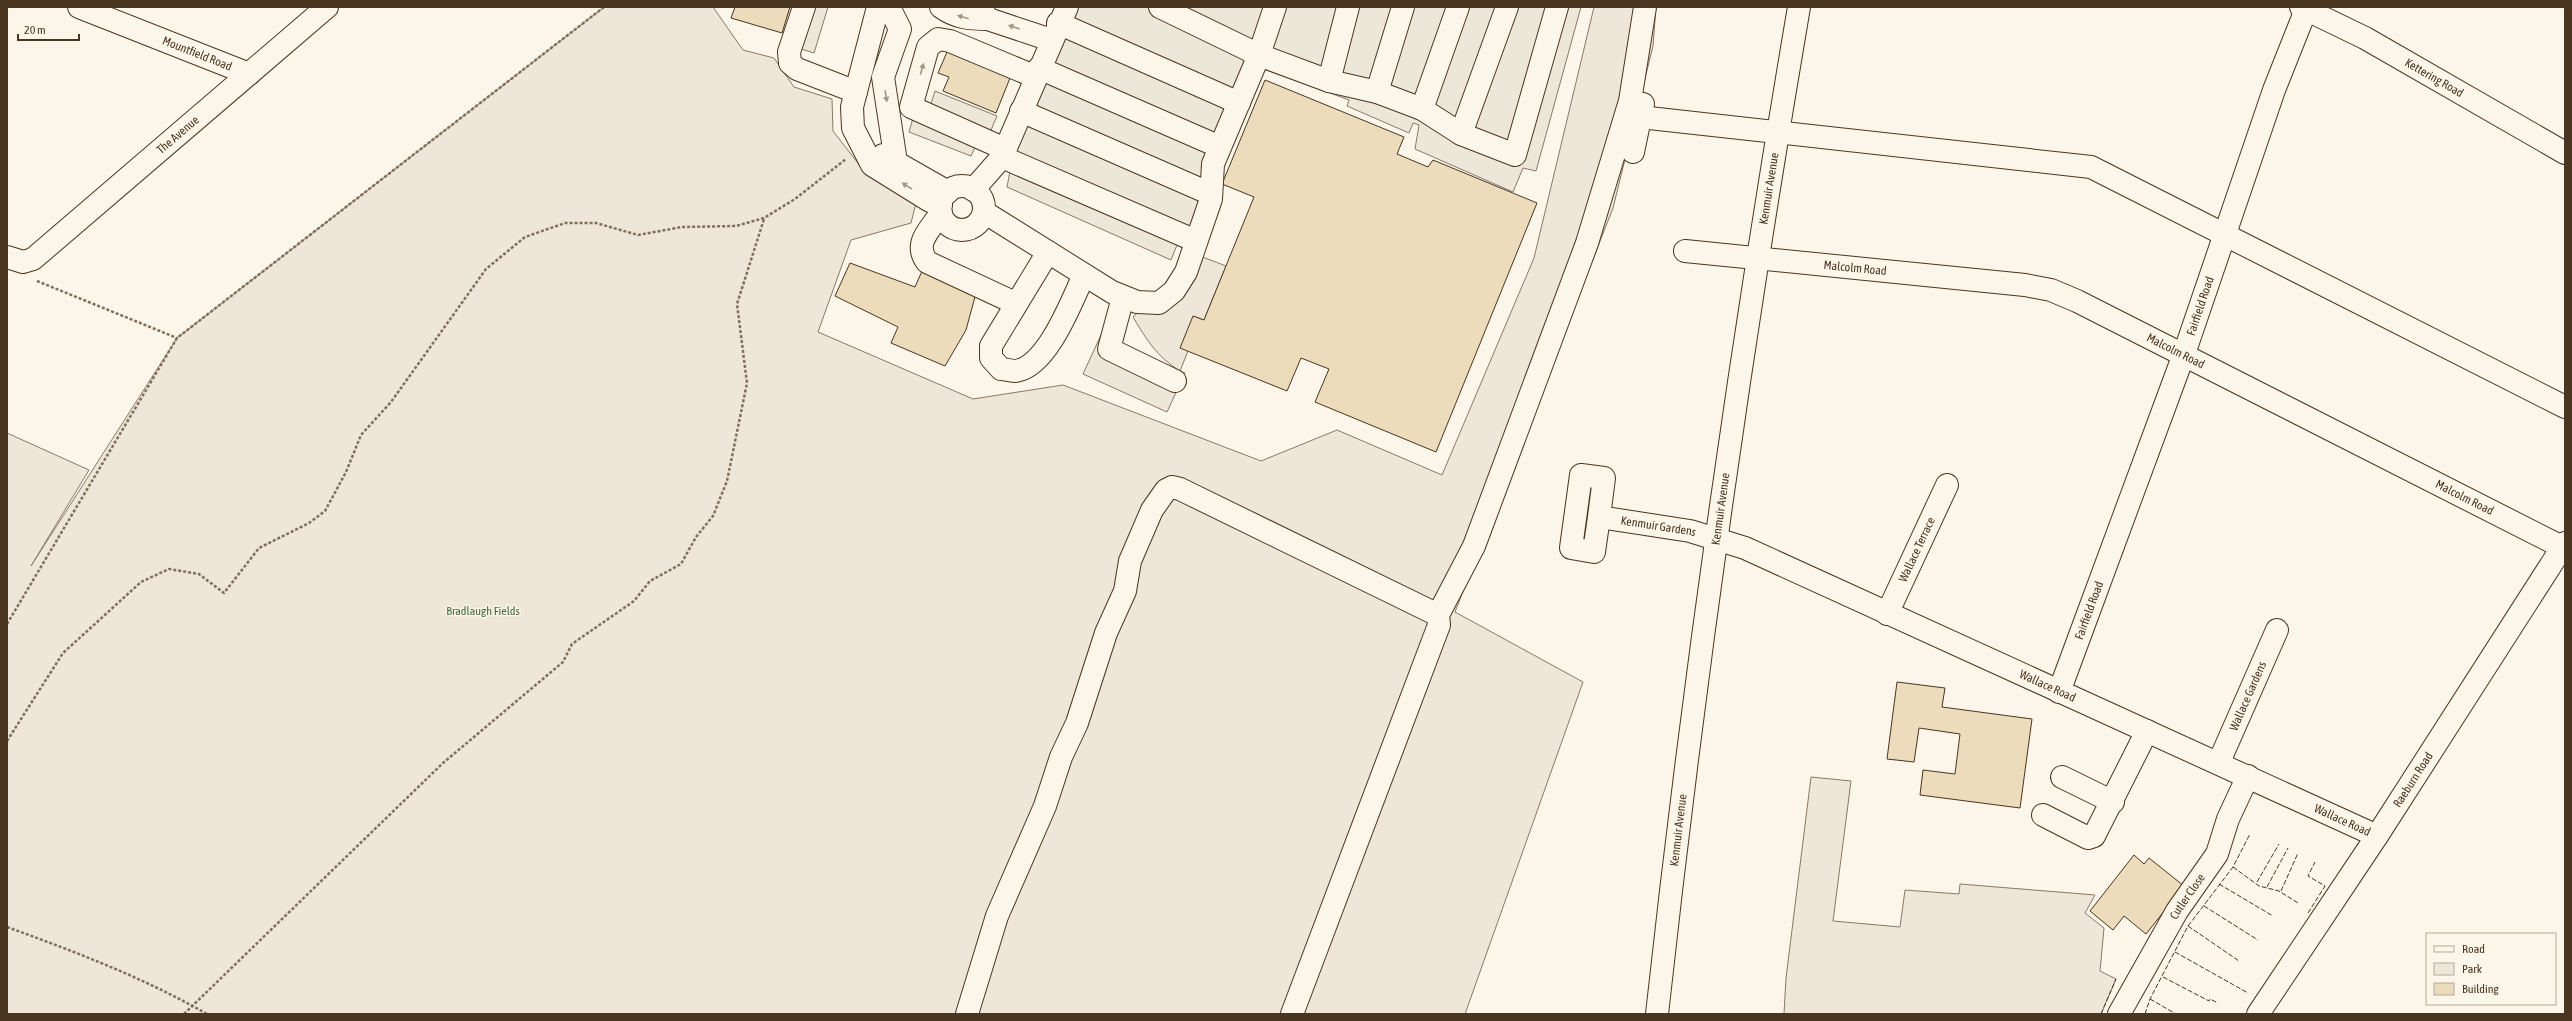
<svg xmlns="http://www.w3.org/2000/svg" width="2572" height="1021" font-family="'Asap Condensed',sans-serif">
	<style>
		.green { fill: #ede6d9; stroke: #887966 }
		.parking { fill: #ede7d9; stroke: #887966 }
		.building { fill: #ecdcbc; stroke: #4a3520 }
		.lines { fill: none; stroke-linecap: round; stroke-linejoin: round }
		.minor-casing { stroke: #4a3520; stroke-width: 24 }
		.major-casing { stroke: #4a3520; stroke-width: 24 }
		.path { stroke: #7f6f5c; stroke-width: 2.5; stroke-dasharray: 3 2; stroke-linecap: butt }
		.minor { stroke: #fbf6e9; stroke-width: 22 }
		.major { stroke: #fbf6e9; stroke-width: 22 }
		.fence { stroke: #4a3520; stroke-width: 1; stroke-dasharray: 5 2; stroke-linecap: butt }
		.oneway { fill: #a29684 }
		.labels { text-anchor: middle; dominant-baseline: central; stroke-width: 3; stroke-linejoin: round; paint-order: stroke }
		.street-label { font-size: 12px; fill: #4a3520; stroke: #fbf6e9 }
		.park-label { font-size: 12px; fill: #436837; stroke: #fbf6e9 }
	</style>
	<rect width="100%" height="100%" fill="#fbf6e9"/>
	<g class="green">
		<path d="M604,7H713L743,50L774,58L794,87L832,99L833,131L868,176L916,203L911,223L851,240L818,332L973,399L1063,385L1261,461L1337,430L1442,475L1534,258L1594,7H1656L1653,46L1613,208L1455,612L1583,682L1465,1014H7V433L89,470L31,566L177,338Z"/>
		<path d="M1200,256L1226,266L1204,320L1193,316L1188,351L1180,371C1157,357 1146,339 1133,317Z"/>
		<path d="M1811,777L1851,781L1833,921L1900,927L1905,890L1959,894L1960,884L2095,895L2085,913L2104,928L2100,971L2116,979L2101,1014H1784L1786,978Z"/>
	</g>
	<g class="parking">
		<path d="M794,7H828L814,53L782,43Z"/>
		<path d="M1076,7H1581L1536,171L1523,168L1513,192L1415,149L1419,125L1413,123L1409,133L1347,106L1349,100L1258,66L1213,189L1195,254L1177,245L1171,260L1007,187L1014,150Z"/>
		<path d="M935,91L997,116L991,130L984,128L971,156L909,132L918,101L930,107Z"/>
		<path d="M1101,335L1185,373L1167,412L1083,374Z"/>
	</g>
	<g class="building">
		<path d="M735,7H790L782,33L731,18Z"/>
		<path d="M947,52L1010,78L996,113L943,91L949,77L938,73Z"/>
		<path d="M1265,80L1404,137L1397,154L1428,167L1433,160L1537,203L1436,452L1315,402L1329,369L1301,358L1287,391L1180,348L1193,316L1204,320L1254,197L1222,184Z"/>
		<path d="M850,263L915,287L922,271L976,293L966,330L945,366L891,343L898,327L835,296Z"/>
		<path d="M1897,682L1945,688L1942,707L2032,719L2020,808L1920,795L1923,770L1955,774L1960,734L1919,728L1914,762L1887,759Z"/>
		<path d="M2134,855L2144,864L2149,858L2184,886L2146,934L2124,916L2113,930L2090,911Z"/>
	</g>
	<g class="lines">
		<g class="minor-casing">
			<g id="minor">
				<path id="s1" d="M79,7L249,74"/>
				<path d="M804,7L789,52L790,63L797,69L856,92"/>
				<path d="M878,7L852,107L853,128L872,165L930,201L941,205"/>
				<path d="M889,7L900,29L883,77L896,162"/>
				<path d="M941,7C956,18 970,19 988,19"/>
				<path d="M980,7L988,19L1051,40"/>
				<path d="M1275,7L1259,55L1329,81L1377,92L1422,109L1461,134L1515,155L1557,7"/>
				<path d="M1058,23L1239,103"/>
				<path d="M1039,68L1220,147"/>
				<path d="M1329,81L1348,7"/>
				<path d="M1377,92L1403,7"/>
				<path d="M1422,109L1458,7"/>
				<path d="M1021,111L1211,194"/>
				<path d="M1640,117L2091,167L2565,407"/>
				<path d="M1461,134L1507,7"/>
				<path d="M1005,149L911,107L928,47L938,39L950,41L1036,77"/>
				<path d="M1633,152L1643,104"/>
				<path d="M883,155L948,192"/>
				<path d="M1002,157L1196,241"/>
				<circle cx="962" cy="208" r="22"/>
				<path d="M973,190L1002,157L1067,7"/>
				<path d="M984,212L1112,292L1137,302L1159,303L1174,291L1186,272L1211,199L1213,164L1259,55L1160,7"/>
				<path d="M941,213C930,230 913,243 927,262L1015,303"/>
				<path id="s2" d="M1685,251L2025,285L2051,290L2077,301L2562,547"/>
				<path d="M1048,252L991,346V358L1001,369C1005,369 1011,371 1016,371C1048,366 1072,300 1084,275"/>
				<path id="s3" d="M7,257L23,262L33,259L327,7"/>
				<path d="M1123,297L1109,349L1175,381"/>
				<path id="s4" d="M1599,517L1604,478L1581,475L1571,548L1594,552L1599,517L1690,531L1745,548L2377,836"/>
				<path id="s5" d="M1887,614L1947,485"/>
				<path id="s6" d="M2059,692L2184,354L2274,90L2307,7"/>
				<path id="s7" d="M2219,762L2277,630"/>
				<path d="M2062,777L2113,802"/>
				<path d="M2043,815L2088,838L2094,836L2147,731"/>
				<path d="M967,1014L997,916L1045,806L1061,757L1077,723L1106,633L1125,591L1130,561L1152,510L1166,490L1172,487L1180,489L1438,615"/>
				<path d="M1292,1014L1439,625L1438,615L1474,546L1587,243L1630,101L1645,7"/>
				<path id="s8" d="M1657,1014C1694,677 1742,341 1799,7"/>
				<path id="s9" d="M2119,1014L2177,911L2217,854L2228,819L2248,776"/>
				<path id="s10" d="M2258,1014L2377,836L2565,543"/>
			</g>
		</g>
		<g class="major-casing">
			<g id="major">
				<path id="s11" d="M2301,7L2365,38L2565,153"/>
			</g>
		</g>
		<g class="path">
			<path d="M37,281L177,338"/>
			<path d="M7,624L177,338L604,7"/>
			<path d="M7,741L63,653L141,582L169,569L199,574L224,593L259,548L309,523L325,511L346,472L361,435L391,402L486,269L525,237L565,223H596L638,235L682,227L736,226L764,218L795,199L846,159"/>
			<path d="M7,927C76,952 144,978 207,1014"/>
			<path d="M184,1014L443,763L563,662L572,644L634,601L650,581L681,564L696,537L713,516L727,481L747,383L737,304L764,219"/>
		</g>
		<use href="#minor" class="minor"/>
		<use href="#major" class="major"/>
		<g class="fence">
			<path d="M2233,867L2259,886L2279,891L2298,903"/>
			<path d="M2257,882L2279,844"/>
			<path d="M2219,884L2273,916"/>
			<path d="M2267,887L2288,848"/>
			<path d="M2281,891L2298,853"/>
			<path d="M2204,906L2258,940"/>
			<path d="M2308,913L2325,886L2308,876L2315,862"/>
			<path d="M2188,926L2239,961"/>
			<path d="M2175,952L2248,993"/>
			<path d="M2163,977L2209,1001L2210,999L2218,1003"/>
			<path d="M2150,999L2176,1014"/>
			<path d="M2101,1014L2116,979"/>
			<path d="M2145,1014L2150,999L2188,926L2233,867L2250,834"/>
		</g>
	</g>
	<defs><path id="oneway-solid" d="M-6-.8H1V-3.2L6.5 0L1 3.2V.8H-6Z"/></defs>
	<g class="oneway">
		<use href="#oneway-solid" transform="translate(963 17) rotate(-164)"/>
		<use href="#oneway-solid" transform="translate(1014 27) rotate(-161)"/>
		<use href="#oneway-solid" transform="translate(922 69) rotate(-74)"/>
		<use href="#oneway-solid" transform="translate(886 96) rotate(81)"/>
		<use href="#oneway-solid" transform="translate(907 186) rotate(-148)"/>
	</g>
	<g class="labels">
		<g class="street-label">
			<text stroke="none"><textPath href="#s1" startOffset="127">Mountfield Road</textPath></text>
			<text stroke="none"><textPath href="#s11" startOffset="151">Kettering Road</textPath></text>
			<text stroke="none"><textPath href="#s3" startOffset="218">The Avenue</textPath></text>
			<text stroke="none"><textPath href="#s8" startOffset="833">Kenmuir Avenue</textPath></text>
			<text stroke="none"><textPath href="#s2" startOffset="171">Malcolm Road</textPath></text>
			<text stroke="none"><textPath href="#s6" startOffset="411">Fairfield Road</textPath></text>
			<text stroke="none"><textPath href="#s2" startOffset="507">Malcolm Road</textPath></text>
			<text stroke="none"><textPath href="#s2" startOffset="831">Malcolm Road</textPath></text>
			<text stroke="none"><textPath href="#s8" startOffset="509">Kenmuir Avenue</textPath></text>
			<text stroke="none"><textPath href="#s4" startOffset="255">Kenmuir Gardens</textPath></text>
			<text stroke="none"><textPath href="#s5" startOffset="71">Wallace Terrace</textPath></text>
			<text stroke="none"><textPath href="#s6" startOffset="87">Fairfield Road</textPath></text>
			<text stroke="none"><textPath href="#s4" startOffset="677">Wallace Road</textPath></text>
			<text stroke="none"><textPath href="#s7" startOffset="72">Wallace Gardens</textPath></text>
			<text stroke="none"><textPath href="#s10" startOffset="281">Raeburn Road</textPath></text>
			<text stroke="none"><textPath href="#s4" startOffset="1001">Wallace Road</textPath></text>
			<text stroke="none"><textPath href="#s8" startOffset="185">Kenmuir Avenue</textPath></text>
			<text stroke="none"><textPath href="#s9" startOffset="136">Cutler Close</textPath></text>
		</g>
		<g class="park-label">
			<text x="483" y="611">Bradlaugh Fields</text>
		</g>
	</g>
	<rect width="2572" height="1021" fill="none" stroke="#4a3520" stroke-width="16"/>
	<rect x="2426" y="933" width="130" height="72" fill="#fbf6e9" stroke="#b4a999"/>
	<rect x="2434" y="946" width="20" height="6" fill="#fbf6e9" stroke="#b4a999"/>
	<text x="2462" y="953" font-size="12" fill="#4a3520">Road</text>
	<rect x="2434" y="963" width="20" height="12" fill="#ede6d9" stroke="#b4a999"/>
	<text x="2462" y="973" font-size="12" fill="#4a3520">Park</text>
	<rect x="2434" y="983" width="20" height="12" fill="#ecdcbc" stroke="#b4a999"/>
	<text x="2462" y="993" font-size="12" fill="#4a3520">Building</text>
	<path d="M18 34v6h61v-6" fill="none" stroke="#4a3520" stroke-width="2"/>
	<text x="24" y="34" font-size="12" fill="#4a3520" stroke="#fbf6e9" stroke-width="3" paint-order="stroke">20 m</text>
</svg>
